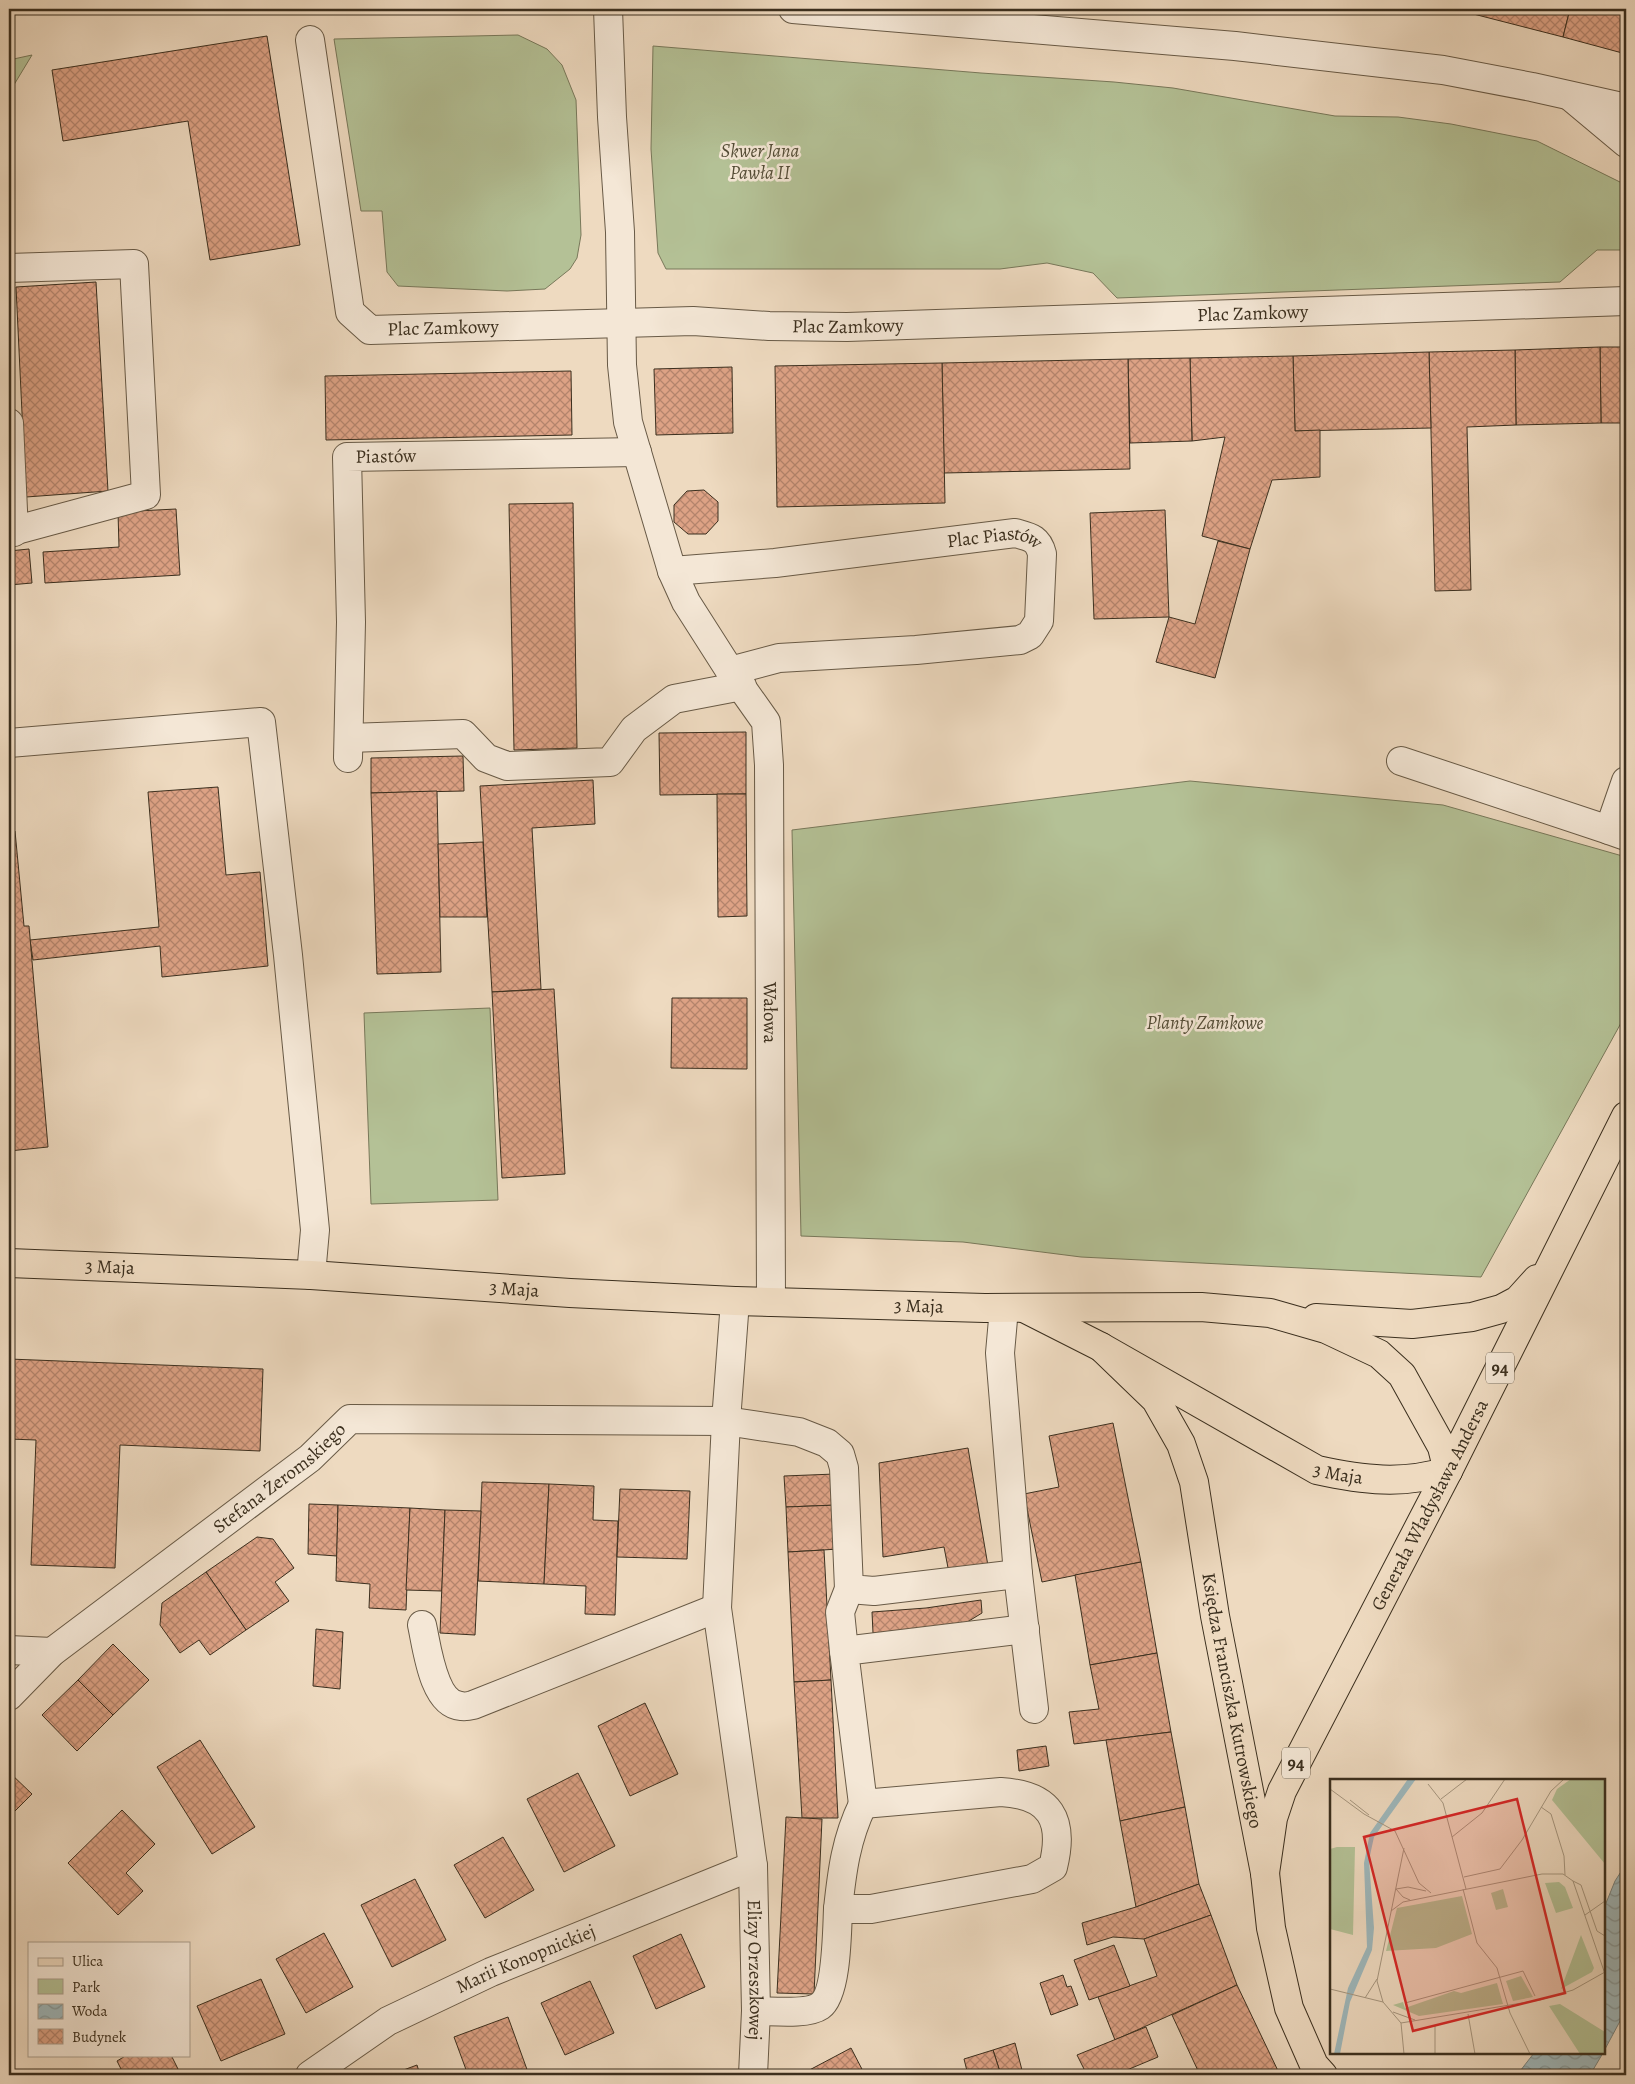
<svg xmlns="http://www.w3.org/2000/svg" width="1635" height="2084" font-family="Alegreya,serif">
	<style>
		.green { fill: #b4c196; stroke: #78785a }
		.water { fill: url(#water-waves); stroke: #76817d }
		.building { fill: url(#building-cross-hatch); stroke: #3b2f1e }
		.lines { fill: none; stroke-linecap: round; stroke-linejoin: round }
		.minor-casing { stroke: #685a46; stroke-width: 30 }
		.major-casing { stroke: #3b2f1e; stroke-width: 30 }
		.minor { stroke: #f4e7d6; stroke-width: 28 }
		.major { stroke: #eedac0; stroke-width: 28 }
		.labels { text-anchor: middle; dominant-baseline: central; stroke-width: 5; stroke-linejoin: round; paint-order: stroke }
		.shield { fill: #f4e7d6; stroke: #726655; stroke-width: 1 }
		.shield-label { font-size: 18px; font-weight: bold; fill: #3b2f1e }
		.park-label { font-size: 19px; font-style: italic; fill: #534c36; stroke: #f4e7d6 }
		.street-label { font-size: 19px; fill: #3b2f1e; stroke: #f4e7d6 }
		.inset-road { fill: none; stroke: #a6967f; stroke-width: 1 }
		.view { fill: #d62828; fill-opacity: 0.15; stroke: #d62828; stroke-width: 2.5 }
		.inset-edge { fill: none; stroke: #3b2f1e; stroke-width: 2.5 }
	</style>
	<defs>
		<pattern id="water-waves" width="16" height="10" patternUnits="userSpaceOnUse" patternTransform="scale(1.25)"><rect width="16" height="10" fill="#9eb8bc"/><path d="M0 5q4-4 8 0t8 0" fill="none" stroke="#829698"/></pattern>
		<pattern id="building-cross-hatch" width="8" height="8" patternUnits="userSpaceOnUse" patternTransform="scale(1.25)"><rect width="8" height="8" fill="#dda285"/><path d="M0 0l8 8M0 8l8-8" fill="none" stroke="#b4846c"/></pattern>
	</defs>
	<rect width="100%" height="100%" fill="#eedac0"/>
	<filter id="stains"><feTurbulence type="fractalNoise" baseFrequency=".004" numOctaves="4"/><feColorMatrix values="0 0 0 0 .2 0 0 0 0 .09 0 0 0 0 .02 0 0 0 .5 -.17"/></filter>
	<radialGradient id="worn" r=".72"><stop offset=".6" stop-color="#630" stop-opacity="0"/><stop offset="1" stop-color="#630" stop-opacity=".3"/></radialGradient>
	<g class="green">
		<path d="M518,35L547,49L562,65L576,100L581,235L577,258L570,269L545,289L507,291L398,286L387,272L382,211H361L334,39Z"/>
		<path d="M653,46L981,73L1114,82L1173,88L1335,116L1398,117L1451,124L1537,141L1626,185V250H1597L1560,282L1117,298L1093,273L1047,263L1000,269H666L658,253L651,149Z"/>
		<path d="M32,55L9,93V60Z"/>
		<path d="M1190,781L1443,805L1626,857V1014L1481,1277L1081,1257L963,1242L801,1236L792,830Z"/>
		<path d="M490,1008L498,1200L371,1204L364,1013Z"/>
	</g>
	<g class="water">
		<path d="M1626,1864V2010L1604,2051V1908L1615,1881Z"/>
		<path d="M1534,2053H1603L1590,2075H1517Z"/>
	</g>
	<g class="building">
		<path d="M1454,9H1570L1563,37Z"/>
		<path d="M1570,9H1626V54L1563,37Z"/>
		<path d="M267,36L300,245L210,260L188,121L63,141L52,70Z"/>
		<path d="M96,282L108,491L26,497L16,287Z"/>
		<path d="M1600,347H1626V423H1601Z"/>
		<path d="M1600,347L1601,423L1516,425L1515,350Z"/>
		<path d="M1515,350L1516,425L1467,427L1471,590L1435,591L1429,352Z"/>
		<path d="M1429,352L1431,428L1295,431L1293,356Z"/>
		<path d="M1293,356L1295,431L1320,430V477L1272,480L1250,549L1202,536L1225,437L1192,441L1190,358Z"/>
		<path d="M1190,358L1192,441L1130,443L1128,359Z"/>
		<path d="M1128,359L1130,469L944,473L942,363Z"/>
		<path d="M942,363L945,503L777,507L775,366Z"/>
		<path d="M732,367L733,433L656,435L654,369Z"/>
		<path d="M571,371L572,435L326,440L325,376Z"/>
		<path d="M704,490L718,502V521L706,534H688L674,522V505L687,491Z"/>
		<path d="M573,503L577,748L514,750L509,504Z"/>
		<path d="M176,509L180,575L45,583L43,552L119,547L118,512Z"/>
		<path d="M1165,510L1169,617L1094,619L1090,513Z"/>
		<path d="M1218,541L1250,549L1215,678L1156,662L1169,617L1195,624Z"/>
		<path d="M29,549L32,583L9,585V551Z"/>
		<path d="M746,732V794L660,795L659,733Z"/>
		<path d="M463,756L464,791L371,793V758Z"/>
		<path d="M593,780L595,824L532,828L541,989L492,992L480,786Z"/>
		<path d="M218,787L226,875L260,872L268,966L162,977L160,946L33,960L30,940L159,927L148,792Z"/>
		<path d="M437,791L441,972L377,974L371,793Z"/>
		<path d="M717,794H746L747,916L718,917Z"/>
		<path d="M9,831H15L24,926H29L48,1147L9,1151Z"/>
		<path d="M483,842L487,917H440L438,844Z"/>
		<path d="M554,989L565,1174L502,1178L492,992Z"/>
		<path d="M672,998H747V1069L671,1068Z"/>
		<path d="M9,1359L263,1369L260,1451L120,1445L115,1568L31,1565L36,1440L9,1439Z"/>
		<path d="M1113,1423L1141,1562L1042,1582L1024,1494L1059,1487L1049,1436Z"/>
		<path d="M968,1448L988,1566L949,1573L944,1547L883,1557L879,1463Z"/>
		<path d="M835,1474L837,1505L786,1507L784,1476Z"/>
		<path d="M482,1482L549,1484L544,1584L478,1581Z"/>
		<path d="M549,1484L594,1486L593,1520L618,1521L615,1615L585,1614L586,1586L544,1584Z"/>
		<path d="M620,1489L690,1491L687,1559L617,1557Z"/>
		<path d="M309,1504L338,1505L337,1556L308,1554Z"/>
		<path d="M338,1505L410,1508L406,1610L369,1608L370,1584L336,1581Z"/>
		<path d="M837,1505L839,1549L788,1552L786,1507Z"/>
		<path d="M410,1508L445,1510L442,1591L406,1590Z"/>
		<path d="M445,1510L481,1511L475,1635L440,1633Z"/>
		<path d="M257,1537L273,1539L294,1568L275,1582L289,1601L246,1630L206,1572Z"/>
		<path d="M824,1550L831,1680L794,1682L788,1552Z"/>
		<path d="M1141,1562L1157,1653L1090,1665L1075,1575Z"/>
		<path d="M206,1572L246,1630L210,1655L199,1640L180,1653L160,1625L162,1603Z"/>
		<path d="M981,1600L982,1613L964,1624L922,1630L873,1633L872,1612L926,1608Z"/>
		<path d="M316,1629L343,1632L340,1689L313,1686Z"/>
		<path d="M113,1644L149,1680L113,1715L78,1680Z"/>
		<path d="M1157,1653L1171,1732L1074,1744L1069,1712L1099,1709L1090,1665Z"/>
		<path d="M78,1680L113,1715L77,1751L42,1715Z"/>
		<path d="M831,1680L838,1818H802L794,1682Z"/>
		<path d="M645,1703L678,1774L630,1796L598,1726Z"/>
		<path d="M1171,1732L1185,1807L1120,1821L1106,1740Z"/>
		<path d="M200,1740L255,1827L212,1854L157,1767Z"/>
		<path d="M1046,1746L1049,1766L1019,1771L1017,1750Z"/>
		<path d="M9,1772L32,1794L9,1817Z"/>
		<path d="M578,1773L615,1846L564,1872L527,1799Z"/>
		<path d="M1185,1807L1199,1884L1136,1907L1120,1821Z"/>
		<path d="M122,1810L155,1844L126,1873L143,1891L118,1915L68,1863Z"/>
		<path d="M786,1817L822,1819L814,1994L777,1993Z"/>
		<path d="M503,1837L534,1890L485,1918L454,1865Z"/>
		<path d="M415,1879L446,1940L392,1967L361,1905Z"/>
		<path d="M1199,1884L1211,1915L1144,1939L1113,1937L1087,1945L1082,1923L1136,1907Z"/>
		<path d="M1211,1915L1237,1985L1115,2040L1098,1997L1157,1976L1144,1939Z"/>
		<path d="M324,1933L353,1987L306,2013L276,1959Z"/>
		<path d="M681,1934L705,1987L656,2009L633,1956Z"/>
		<path d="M1114,1945L1130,1986L1089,2000L1074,1960Z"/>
		<path d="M1063,1975L1067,1987L1071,1986L1078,2005L1051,2015L1040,1983Z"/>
		<path d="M261,1979L285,2034L221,2061L197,2006Z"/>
		<path d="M590,1981L614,2033L565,2055L541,2003Z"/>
		<path d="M1237,1985L1280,2075H1200L1172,2015Z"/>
		<path d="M508,2017L529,2075H468L454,2037Z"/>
		<path d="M1146,2027L1158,2057L1115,2075H1087L1077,2055Z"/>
		<path d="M1015,2043L1023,2074L1001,2075L993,2050Z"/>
		<path d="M851,2048L865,2075H800Z"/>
		<path d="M993,2050L1001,2075H968L964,2059Z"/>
		<path d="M127,2055H171L181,2075H124L117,2061Z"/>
		<path d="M417,2065L420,2075H390Z"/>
	</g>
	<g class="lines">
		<g class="minor-casing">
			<g id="minor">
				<path id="s1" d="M608,9L612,117L620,232L622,365L628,422L672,571L686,602L730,671L766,722L769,765L771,1302"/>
				<path d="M793,9L1235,46L1443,70L1532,87L1626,108"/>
				<path id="s2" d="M310,40L350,312L370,330L693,321L769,326L847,327L1626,301"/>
				<path d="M1571,97L1626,143"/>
				<path d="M9,268L134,264L146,495L9,532"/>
				<path d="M9,423L14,532"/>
				<path id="s3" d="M672,571L775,563L1015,533C1030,537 1038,538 1042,554L1039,621L1030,635L1020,640L916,650L779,658L730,671"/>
				<path d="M349,738L463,734L486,758L507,766L610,762L634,729L674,699L742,686"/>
				<path d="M9,743L261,722L288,955L315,1230L311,1275"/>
				<path id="s4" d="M348,758L351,622L347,457L637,452"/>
				<path d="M1401,761L1609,830"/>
				<path d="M1626,781L1609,830L1626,836"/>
				<path id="s5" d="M735,1301L726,1421L717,1608L753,1866L756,2011L753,2075"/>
				<path d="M1004,1308L1000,1353L1018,1574L1034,1709"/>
				<path d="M422,1625C427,1647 433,1704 461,1706C465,1707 469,1706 473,1705L717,1608"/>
				<path d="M9,1650L52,1652"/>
				<path d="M844,1651L840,1612L849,1589"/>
				<path id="s6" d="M9,1696L52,1652L310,1458L350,1419L726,1421L799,1432L827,1443L840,1454L844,1468L849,1589L874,1591L1018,1574"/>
				<path d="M838,1909C842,1871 846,1839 863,1804"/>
				<path d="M756,2011C772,2011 807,2015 820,2006C837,1994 837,1930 838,1909H871L1032,1879L1053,1867C1065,1819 1050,1795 1001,1792L863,1804L844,1651L1025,1629"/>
				<path id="s7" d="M310,2075L388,2021L491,1972L753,1866"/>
			</g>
		</g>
		<g class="major-casing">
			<g id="major">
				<path id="s8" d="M9,1263L311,1275L570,1293L735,1301L985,1308L1201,1307L1270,1313L1326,1329L1379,1354L1402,1375L1442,1447L1448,1471"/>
				<path id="s9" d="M1026,1309L1101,1347L1317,1470C1363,1480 1402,1485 1448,1471"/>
				<path d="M1316,1318L1412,1324L1472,1317L1501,1309L1518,1300L1537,1279"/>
				<path id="s10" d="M1101,1347L1156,1400L1181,1444L1194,1482L1215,1616L1265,1873L1271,1928L1289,2008L1314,2065L1323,2075"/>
				<path id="s11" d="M1265,1873L1273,1818L1282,1791L1448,1471L1626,1116"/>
			</g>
		</g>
		<use href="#minor" class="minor"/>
		<use href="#major" class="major"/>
	</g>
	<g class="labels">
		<g class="shield">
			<rect x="1486" y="1352.5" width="28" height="31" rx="4"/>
			<rect x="1282" y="1747.5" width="28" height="31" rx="4"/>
		</g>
		<g class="shield-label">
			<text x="1500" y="1368">94</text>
			<text x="1296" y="1763">94</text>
		</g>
		<g class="park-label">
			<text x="760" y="151">Skwer Jana<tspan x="760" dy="22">Pawła II</tspan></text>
			<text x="1205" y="1023">Planty Zamkowe</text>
		</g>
		<g class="street-label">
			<text stroke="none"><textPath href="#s2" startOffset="1185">Plac Zamkowy</textPath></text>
			<text stroke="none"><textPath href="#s2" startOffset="780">Plac Zamkowy</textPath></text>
			<text stroke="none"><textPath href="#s2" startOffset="375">Plac Zamkowy</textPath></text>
			<text stroke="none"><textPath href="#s4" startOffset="340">Piastów</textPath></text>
			<text stroke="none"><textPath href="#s3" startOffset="325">Plac Piastów</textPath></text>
			<text stroke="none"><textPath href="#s1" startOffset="1038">Wałowa</textPath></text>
			<text stroke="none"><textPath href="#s8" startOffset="101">3 Maja</textPath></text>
			<text stroke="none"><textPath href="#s8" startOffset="506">3 Maja</textPath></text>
			<text stroke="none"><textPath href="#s8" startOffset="911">3 Maja</textPath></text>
			<text stroke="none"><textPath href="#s9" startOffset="354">3 Maja</textPath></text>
			<text stroke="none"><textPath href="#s6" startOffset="348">Stefana Żeromskiego</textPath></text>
			<text stroke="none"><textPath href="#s11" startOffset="406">Generała Władysława Andersa</textPath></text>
			<text stroke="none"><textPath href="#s10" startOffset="389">Księdza Franciszka Kutrowskiego</textPath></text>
			<text stroke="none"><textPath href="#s7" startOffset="246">Marii Konopnickiej</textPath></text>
			<text stroke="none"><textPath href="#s5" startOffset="672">Elizy Orzeszkowej</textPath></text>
		</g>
	</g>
	<g transform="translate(1330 1779)">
		<rect width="275" height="275" fill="#eedac0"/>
		<path d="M241,0H275V85L222,21L227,10ZM7,68H25L23,156L0,150V70ZM229,103L235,108L243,129L226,134L215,104ZM173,110L178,128L166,131L161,114ZM132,117L142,155L106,169L56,172L67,129ZM251,156L264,189L262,193L231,210ZM191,197L203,218L183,222L176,202ZM167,204L173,225L89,237L63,226L73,223L75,229L124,212L131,214ZM230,225L275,253V275H250L219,227Z" fill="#b4c196"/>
		<path d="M78,0H86L44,58L39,81L44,149L42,171L20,223L10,275H4L18,209L37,168L34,84L40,54Z" fill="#9eb8bc"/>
		<path class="inset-road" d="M98,5L113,24L136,110M0,10L34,35L65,52L89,104L101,114M111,20L137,0M20,21L39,36M211,28L221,35L234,77L235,96M122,58L152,34L175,0M134,98L170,90L192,61L221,12L234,0M243,102L251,106L267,152L275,157M66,110L78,108L96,112M66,110L73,118L80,121M133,110L147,164L167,189L180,234L200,275M61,132L73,123L212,95H233L243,102L275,195M255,136L275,122M0,210L53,223M35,219L47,200M75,224L193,192L205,217M63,233L85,241M138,235L145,275M71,244L210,221L243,211L275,193M74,275L71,244L53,223L47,202L74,69M105,275V247"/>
		<path class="view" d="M187,20L235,214L83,252L34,58Z"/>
		<rect width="275" height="275" class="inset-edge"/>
	</g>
	<rect width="1635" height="2084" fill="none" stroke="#eedac0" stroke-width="30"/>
	<rect x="10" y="10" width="1615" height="2064" fill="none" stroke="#3b2f1e" stroke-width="2.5"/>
	<rect x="15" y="15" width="1605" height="2054" fill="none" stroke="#3b2f1e"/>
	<rect x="28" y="1942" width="162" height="115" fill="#f4e7d6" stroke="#aa9d8c"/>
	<rect x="38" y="1958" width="25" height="8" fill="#eedac0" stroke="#aa9d8c"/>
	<text x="72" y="1966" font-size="15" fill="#3b2f1e">Ulica</text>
	<rect x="38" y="1979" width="25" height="15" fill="#b4c196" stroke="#aa9d8c"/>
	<text x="72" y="1992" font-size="15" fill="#3b2f1e">Park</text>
	<rect x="38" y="2004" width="25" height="15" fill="url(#water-waves)" stroke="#aa9d8c"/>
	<text x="72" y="2016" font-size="15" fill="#3b2f1e">Woda</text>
	<rect x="38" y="2029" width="25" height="15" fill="url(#building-cross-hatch)" stroke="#aa9d8c"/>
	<text x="72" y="2042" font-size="15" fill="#3b2f1e">Budynek</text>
	<rect width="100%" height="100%" filter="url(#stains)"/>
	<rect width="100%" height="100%" fill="url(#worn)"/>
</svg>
